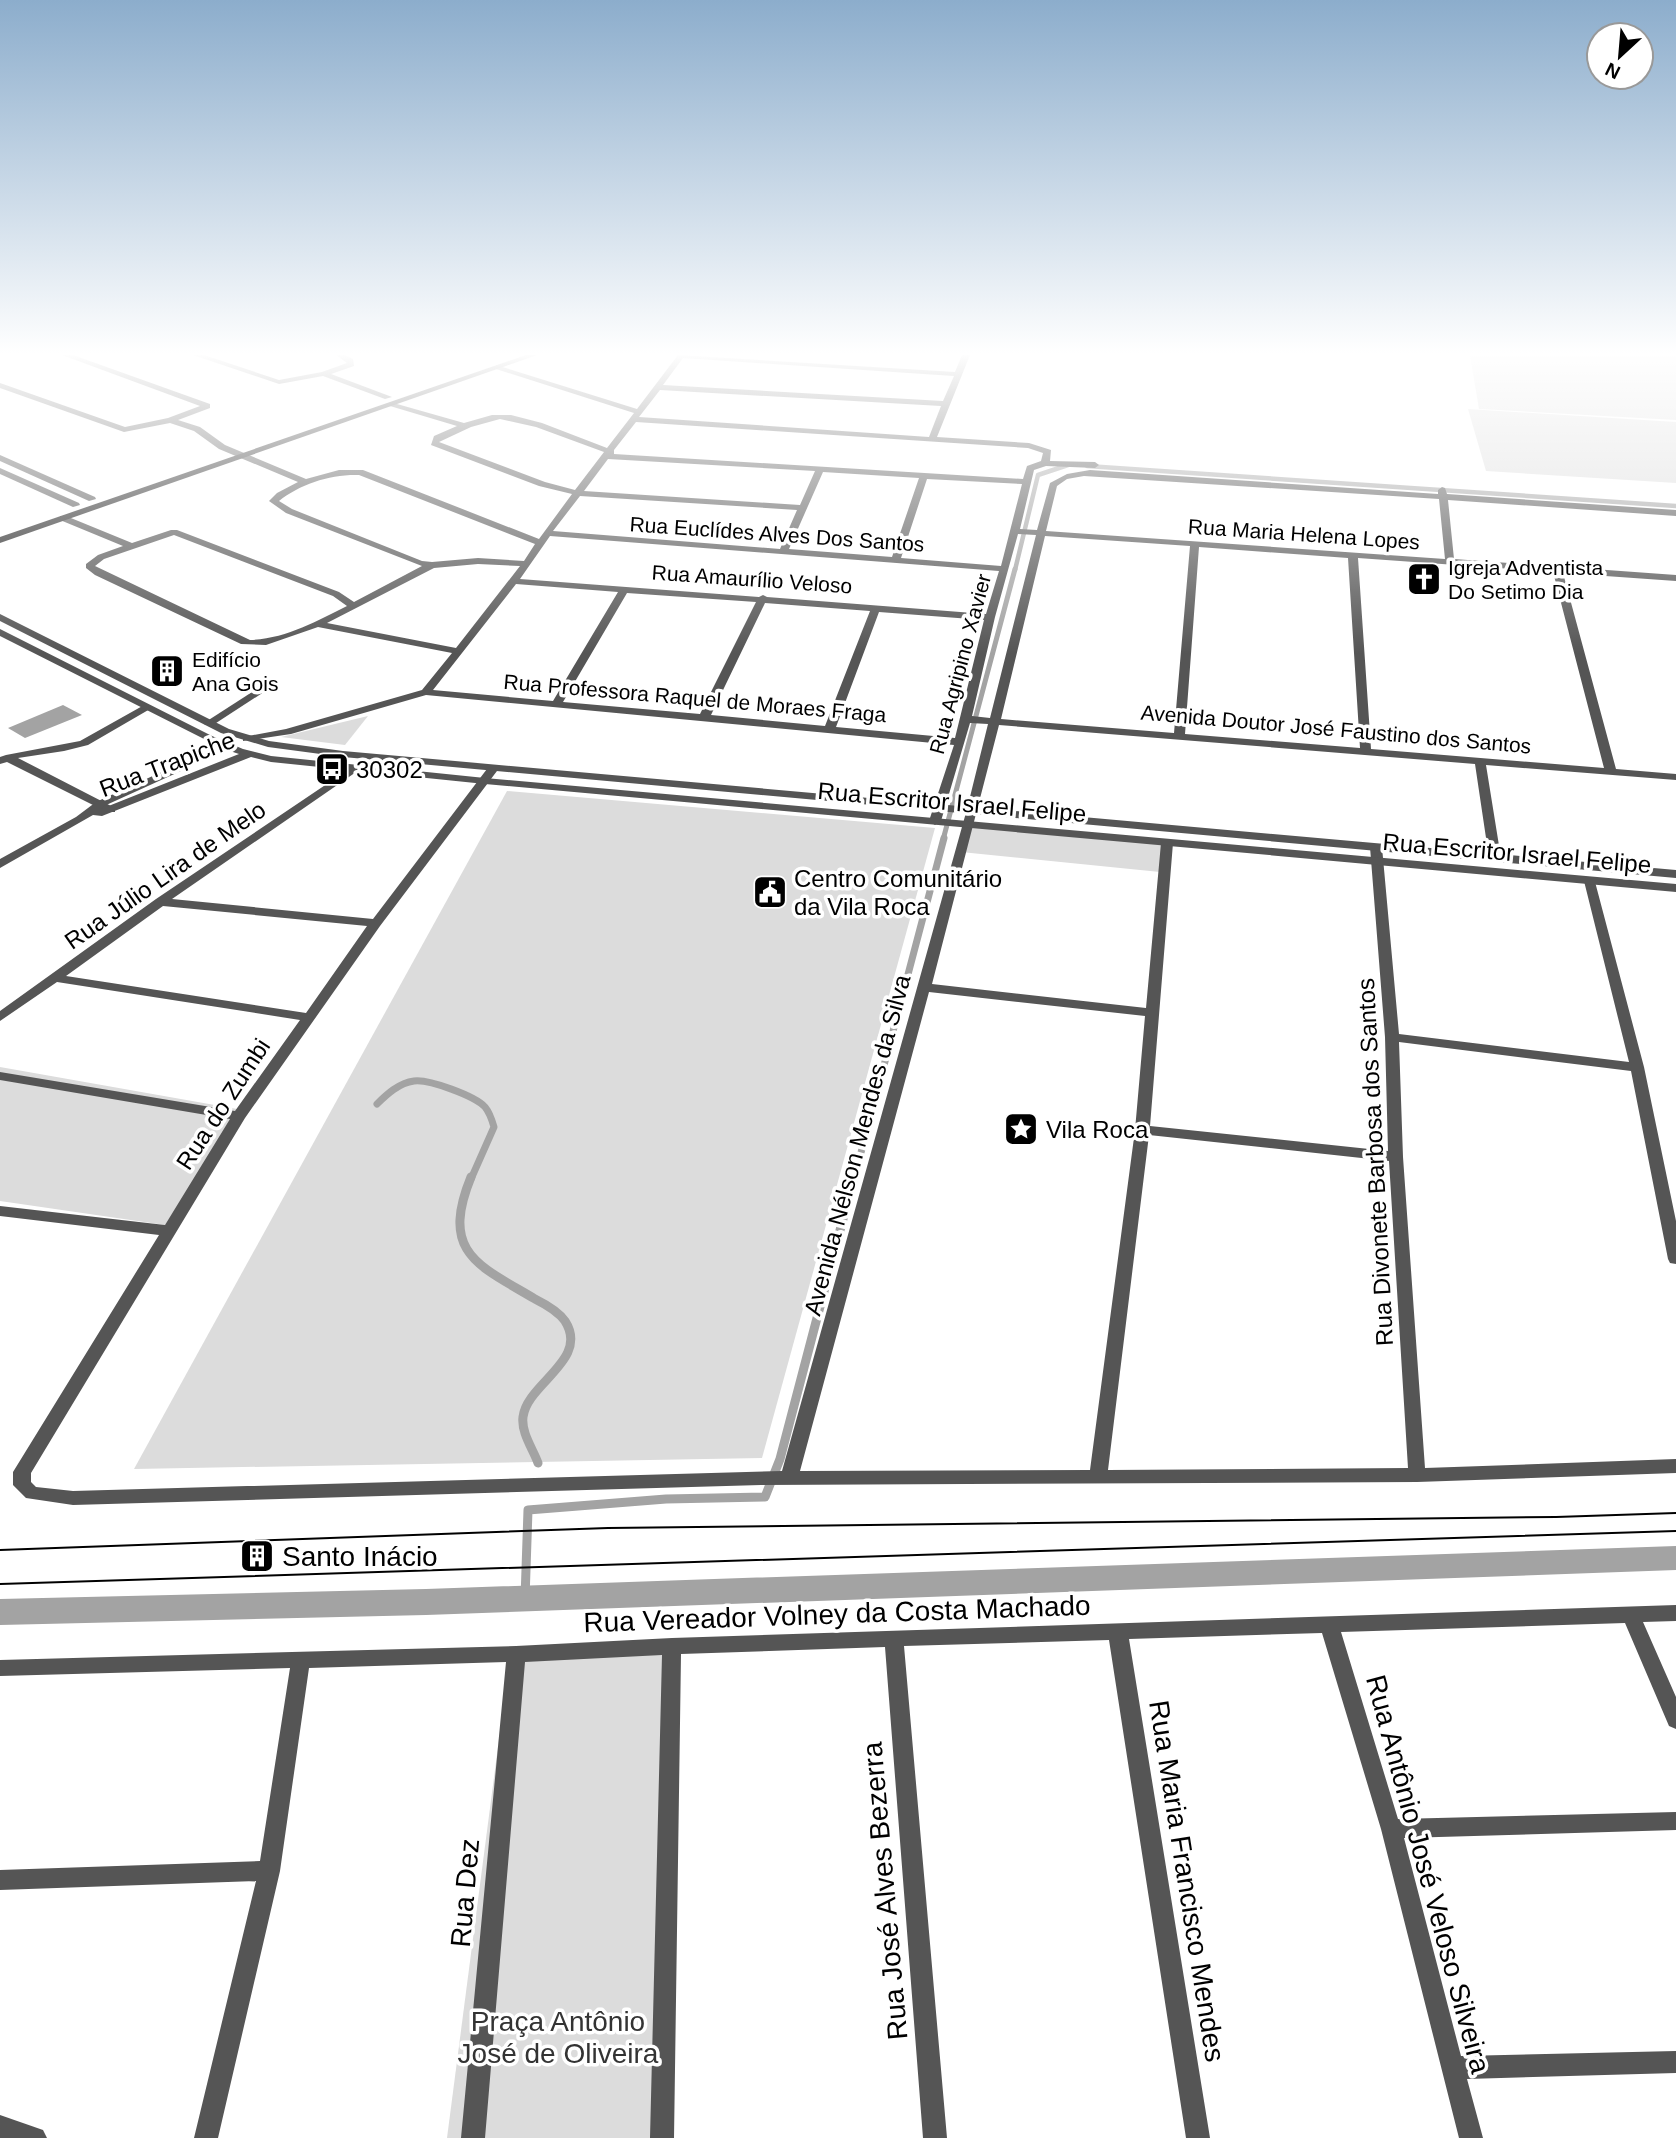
<svg xmlns="http://www.w3.org/2000/svg" width="1676" height="2138" font-family="Helvetica,sans-serif">
	<style>
		.green { fill: #dcdcdc }
		.water { fill: #a3a3a3 }
		.lines { fill: none; stroke-linecap: round; stroke-linejoin: round }
		.stream-far3 { stroke: #a3a3a3; stroke-width: 4.5 }
		.stream-far2 { stroke: #a3a3a3; stroke-width: 5 }
		.stream-far1 { stroke: #a3a3a3; stroke-width: 7 }
		.stream { stroke: #a3a3a3; stroke-width: 9 }
		.canal { fill: #a3a3a3; fill-rule: evenodd }
		.minor { fill: #555; fill-rule: evenodd }
		.tertiary { fill: #555; fill-rule: evenodd }
		.secondary { fill: #222; fill-rule: evenodd }
		.tram { stroke: #000; stroke-width: 2 }
		.labels { text-anchor: middle; dominant-baseline: central; stroke-width: 7; stroke-linejoin: round; paint-order: stroke }
		.far-street-label { font-size: 21px; fill: #000; stroke: #fff }
		.far-poi-label { font-size: 21px; fill: #000; stroke: #fff; text-anchor: start }
		.street-label { font-size: 24px; fill: #000; stroke: #fff }
		.poi-label { font-size: 24px; fill: #000; stroke: #fff; text-anchor: start }
		.near-poi-label { font-size: 28px; fill: #000; stroke: #fff; text-anchor: start }
		.near-street-label { font-size: 28px; fill: #000; stroke: #fff }
		.near-park-label { font-size: 28px; fill: #333; stroke: #fff }
	</style>
	<rect width="100%" height="100%" fill="#fff"/>
	<g class="green">
		<path d="M1470,355H1676V420L1479,409Z"/>
		<path d="M1468,409L1676,422V483L1486,471Z"/>
		<path d="M368,716L345,745L281,737Z"/>
		<path d="M507,791L935,828L762,1458L134,1469Z"/>
		<path d="M968,822L1163,841L1160,872L961,852Z"/>
		<path d="M0,1067L243,1110L165,1225L0,1201Z"/>
		<path d="M666,1650L653,2138H447L509,1662Z"/>
	</g>
	<path class="water" d="M63,705L82,715L25,738L8,728Z"/>
	<g class="lines">
		<g class="stream-far3">
			<path d="M1087,466L1676,506"/>
			<path d="M1015,570L1038,475L1068,465"/>
		</g>
		<path class="stream-far2" d="M943,840L1015,569"/>
		<g class="stream-far1">
			<path d="M377,1104C387,1094 399,1083 414,1081C429,1079 475,1096 485,1107C490,1113 492,1120 494,1127L471,1179"/>
			<path d="M854,1179L944,838"/>
		</g>
		<g class="stream">
			<path d="M471,1177C440,1253 478,1265 535,1299C545,1304 558,1311 565,1321C590,1360 527,1383 523,1417C521,1433 533,1449 538,1463"/>
			<path d="M525,1599L528,1510L666,1499L765,1497L780,1459L854,1177"/>
		</g>
		<path class="canal" d="M1676,1546V1570L426,1615L0,1625V1599L426,1589Z"/>
		<g class="minor">
			<path d="M62,355H73L210,404V408L178,420L200,427L225,445L306,479L339,470H363L539,539L572,494L539,486L431,445L434,436L457,426L390,406V402L464,423L492,415H511L542,423L607,448L634,413L496,369V365L637,409L678,355L955,372L962,355H970L937,437L1029,443L1051,450L1050,461L1095,462L1099,465L1095,468L1046,466L1034,470L1020,529L1037,530L1050,483L1067,474L1090,470L1438,494V490L1442,487L1445,488L1447,494L1676,510V516L1448,500L1454,559L1676,575V581L1563,573L1616,769L1676,774V780L1486,765L1501,858L1495,862L1489,858L1475,764L999,725L932,984L1146,1008L1161,843L1163,840H1171L1173,843L1150,1126L1388,1151L1385,1037L1370,847L1372,844H1380L1382,847L1399,1034L1629,1062L1584,881L1586,878H1594L1644,1067L1676,1221V1264L1670,1263L1668,1259L1631,1071L1399,1042L1403,1157L1425,1468L1676,1459V1473L1417,1482L761,1485L73,1505L26,1498L13,1485V1472L159,1235L0,1216V1206L165,1225L230,1119L0,1080V1072L235,1111L300,1020L57,982L0,1021V1011L156,899L355,765L359,766V770L172,899L373,919L490,765H498L500,767L380,926L245,1118L31,1473V1482L36,1487L73,1491L782,1471L967,809L988,724L970,723L941,821L935,825L929,821L954,745L426,695L291,734L243,741V737L286,729L422,690L452,653L318,627L266,645L241,644L95,575L86,568V564L98,555L123,546L60,520V516H66L132,543L171,530H177L339,592L354,602L422,566L286,513L269,501L277,493L298,482L219,449L194,431L170,423L124,432L0,388V383L125,427L168,418L200,406ZM683,358L954,376L943,401L663,385ZM660,390L941,406L929,437L639,417ZM500,419L536,427L604,452L575,490L545,482L439,442L471,427ZM636,422L1028,448L1043,453L1041,461L1027,466L1023,479L614,454V450ZM608,459L815,471L800,505L584,491ZM823,472L919,478L892,557L789,549ZM359,475L535,544L524,561L478,558L432,562L422,561L292,509L279,501C300,484 331,474 359,475ZM1084,476L1439,499L1445,559L1046,531L1057,486L1067,479ZM927,479L1022,484L1001,566L901,558ZM580,496L797,510L780,549L553,531ZM1018,534L1036,535L990,718L972,716L995,617ZM174,535L333,596L347,606C317,621 285,639 250,640L95,566L104,559ZM550,536L999,571L986,614L767,597L763,595L759,597L520,579ZM1045,536L1190,546L1174,733L1001,719ZM1199,547L1348,558L1360,748L1185,734ZM1358,558L1553,572L1604,768L1371,749ZM478,564L520,566L456,648L327,623L434,568ZM516,584L618,592L553,701L433,690ZM627,593L756,602L700,714L563,702ZM765,603L870,611L825,726L711,715ZM879,612L984,620L955,738L836,727ZM163,906L367,926L306,1013L66,976ZM929,992L1145,1016L1135,1130L1090,1470L800,1471ZM1149,1135L1389,1161L1408,1468L1108,1470Z"/>
			<path d="M193,355H204L279,380L322,372L347,363L336,355H345L353,359L354,366L331,374L392,397L385,399L323,376L279,384Z"/>
			<path d="M266,683L270,684V688L213,725H205L204,723Z"/>
			<path d="M146,704L151,707L150,709L88,745L64,751L18,758L115,808V812H107L7,762L0,764V757L6,755L80,741Z"/>
			<path d="M1676,1605V1621L1643,1622L1676,1697V1729L1669,1726L1625,1623L1341,1632L1398,1819L1676,1812V1830L1404,1838L1461,2056L1676,2051V2073L1467,2079L1483,2138H1459L1381,1829L1322,1633L1129,1639L1210,2138H1186L1109,1640L904,1646L947,2138H923L885,1647L681,1654L674,2138H650L662,1655L525,1662L485,2138H461L506,1662L309,1668L280,1871L218,2138H194L256,1881L0,1890V1870L260,1861L290,1668L0,1676V1660L516,1646L672,1638Z"/>
			<path d="M0,2115L43,2130L47,2138H0Z"/>
		</g>
		<g class="tertiary">
			<path d="M0,455L95,497L96,499L89,501L0,461Z"/>
			<path d="M0,468L79,503L80,505L73,507L0,474Z"/>
			<path d="M0,614L229,729L269,741L343,751L1676,870V878L343,757L268,747L221,733L0,621Z"/>
			<path d="M0,629L212,736L243,749L271,756L485,778L1676,884V892L485,784L271,762L251,757L102,816L93,815L0,868V859L76,817L96,802L218,746L0,636ZM227,750L239,754L101,809L104,806Z"/>
		</g>
		<path class="secondary" d="M526,355H537L0,543V537Z"/>
		<g class="tram">
			<path d="M0,1550L608,1528L1556,1517L1676,1513"/>
			<path d="M0,1584L1676,1531"/>
		</g>
	</g>
	<linearGradient id="sky" x2="0" y2="1"><stop stop-color="#8cadcc"/><stop offset="0.54" stop-color="#fff"/><stop offset="1" stop-color="#fff" stop-opacity="0"/></linearGradient>
	<rect width="1676" height="654" fill="url(#sky)"/>
	<defs>
		<g id="church-square" transform="scale(1.75)"><rect x="-9" y="-9" width="18" height="18" rx="4" fill="#000" stroke="#fff"/><path d="M-1.2-6h2.4v3.5h3.3v2.4h-3.3V6h-2.4V-.1h-3.3v-2.4h3.3Z" fill="#fff"/></g>
		<g id="building-square" transform="scale(1.75)"><rect x="-9" y="-9" width="18" height="18" rx="4" fill="#000" stroke="#fff"/><path d="M-4-6H4V6H1V3H-1V6H-4ZM-2.5-4.3h1.7v1.8h-1.7ZM.8-4.3h1.7v1.8H.8ZM-2.5-1h1.7V.8h-1.7ZM.8-1h1.7V.8H.8Z" fill="#fff"/></g>
		<g id="bus-square" transform="scale(1.75)"><rect x="-9" y="-9" width="18" height="18" rx="4" fill="#000" stroke="#fff"/><path d="M-5-6H5V4H4V6H2V4H-2V6H-4V4H-5ZM-3.5-4V0h7V-4ZM-3.5 1.2v1.5H-2V1.2ZM2 1.2v1.5H3.5V1.2Z" fill="#fff"/></g>
		<g id="civic-square" transform="scale(1.75)"><rect x="-9" y="-9" width="18" height="18" rx="4" fill="#000" stroke="#fff"/><path d="M-.6-6.5H3V-4.5H.6V-3L4-1V1h2V6H-6V1h2V-1L-.6-3ZM-1.2 2.5V6h2.4V2.5Z" fill="#fff"/></g>
		<g id="sight-square" transform="scale(1.75)"><rect x="-9" y="-9" width="18" height="18" rx="4" fill="#000" stroke="#fff"/><path d="M0-6L1.8-2.2L6-1.7L2.9 1.2L3.7 5.4L0 3.3L-3.7 5.4L-2.9 1.2L-6-1.7L-1.8-2.2Z" fill="#fff"/></g>
	</defs>
	<g fill-rule="evenodd">
		<use href="#church-square" x="1424" y="579"/>
		<use href="#building-square" x="167" y="671"/>
		<use href="#bus-square" x="332" y="769"/>
		<use href="#civic-square" x="770" y="892"/>
		<use href="#sight-square" x="1021" y="1129"/>
		<use href="#building-square" x="257" y="1556"/>
	</g>
	<g class="labels">
		<g class="far-street-label">
			<text transform="translate(777 534) rotate(4)">Rua Euclídes Alves Dos Santos</text>
			<text transform="translate(1304 534) rotate(4)">Rua Maria Helena Lopes</text>
			<text transform="translate(752 579) rotate(4)">Rua Amaurílio Veloso</text>
			<text transform="translate(960 664) rotate(-75)">Rua Agripino Xavier</text>
			<text transform="translate(695 698) rotate(5)">Rua Professora Raquel de Moraes Fraga</text>
			<text transform="translate(1336 729) rotate(5)">Avenida Doutor José Faustino dos Santos</text>
		</g>
		<g class="far-poi-label">
			<text x="1448" y="567">Igreja Adventista<tspan x="1448" dy="24">Do Setimo Dia</tspan></text>
			<text x="192" y="659">Edifício<tspan x="192" dy="24">Ana Gois</tspan></text>
		</g>
		<g class="street-label">
			<text transform="translate(167 764) rotate(-21)">Rua Trapiche</text>
			<text transform="translate(952 802) rotate(5)">Rua Escritor Israel Felipe</text>
			<text transform="translate(1517 853) rotate(5)">Rua Escritor Israel Felipe</text>
			<text transform="translate(165 875) rotate(-35)">Rua Júlio Lira de Melo</text>
			<text transform="translate(223 1104) rotate(-57)">Rua do Zumbi</text>
			<text transform="translate(857 1145) rotate(-75)">Avenida Nélson Mendes da Silva</text>
			<text transform="translate(1375 1162) rotate(-93)">Rua Divonete Barbosa dos Santos</text>
		</g>
		<g class="poi-label">
			<text x="356" y="769">30302</text>
			<text x="794" y="878">Centro Comunitário<tspan x="794" dy="28">da Vila Roca</tspan></text>
			<text x="1046" y="1129">Vila Roca</text>
		</g>
		<g class="near-poi-label">
			<text x="282" y="1556">Santo Inácio</text>
		</g>
		<g class="near-street-label">
			<text transform="translate(837 1614) rotate(-2)">Rua Vereador Volney da Costa Machado</text>
			<text transform="translate(1428 1874) rotate(75)">Rua Antônio José Veloso Silveira</text>
			<text transform="translate(1187 1881) rotate(81)">Rua Maria Francisco Mendes</text>
			<text transform="translate(885 1891) rotate(-95)">Rua José Alves Bezerra</text>
			<text transform="translate(465 1893) rotate(-85)">Rua Dez</text>
		</g>
		<g class="near-park-label">
			<text x="558" y="2021">Praça Antônio<tspan x="558" dy="32">José de Oliveira</tspan></text>
		</g>
	</g>
	<g transform="translate(1620 56) rotate(206)"><circle r="33" fill="#ffffff" stroke="#999999" stroke-width="2"/>
	<path d="M0-5L12 26L0 18L-12 26Z" fill="#000000"/>
	<text y="-10" font-size="19" font-weight="bold" text-anchor="middle" fill="#000000">N</text>
	</g>
</svg>
